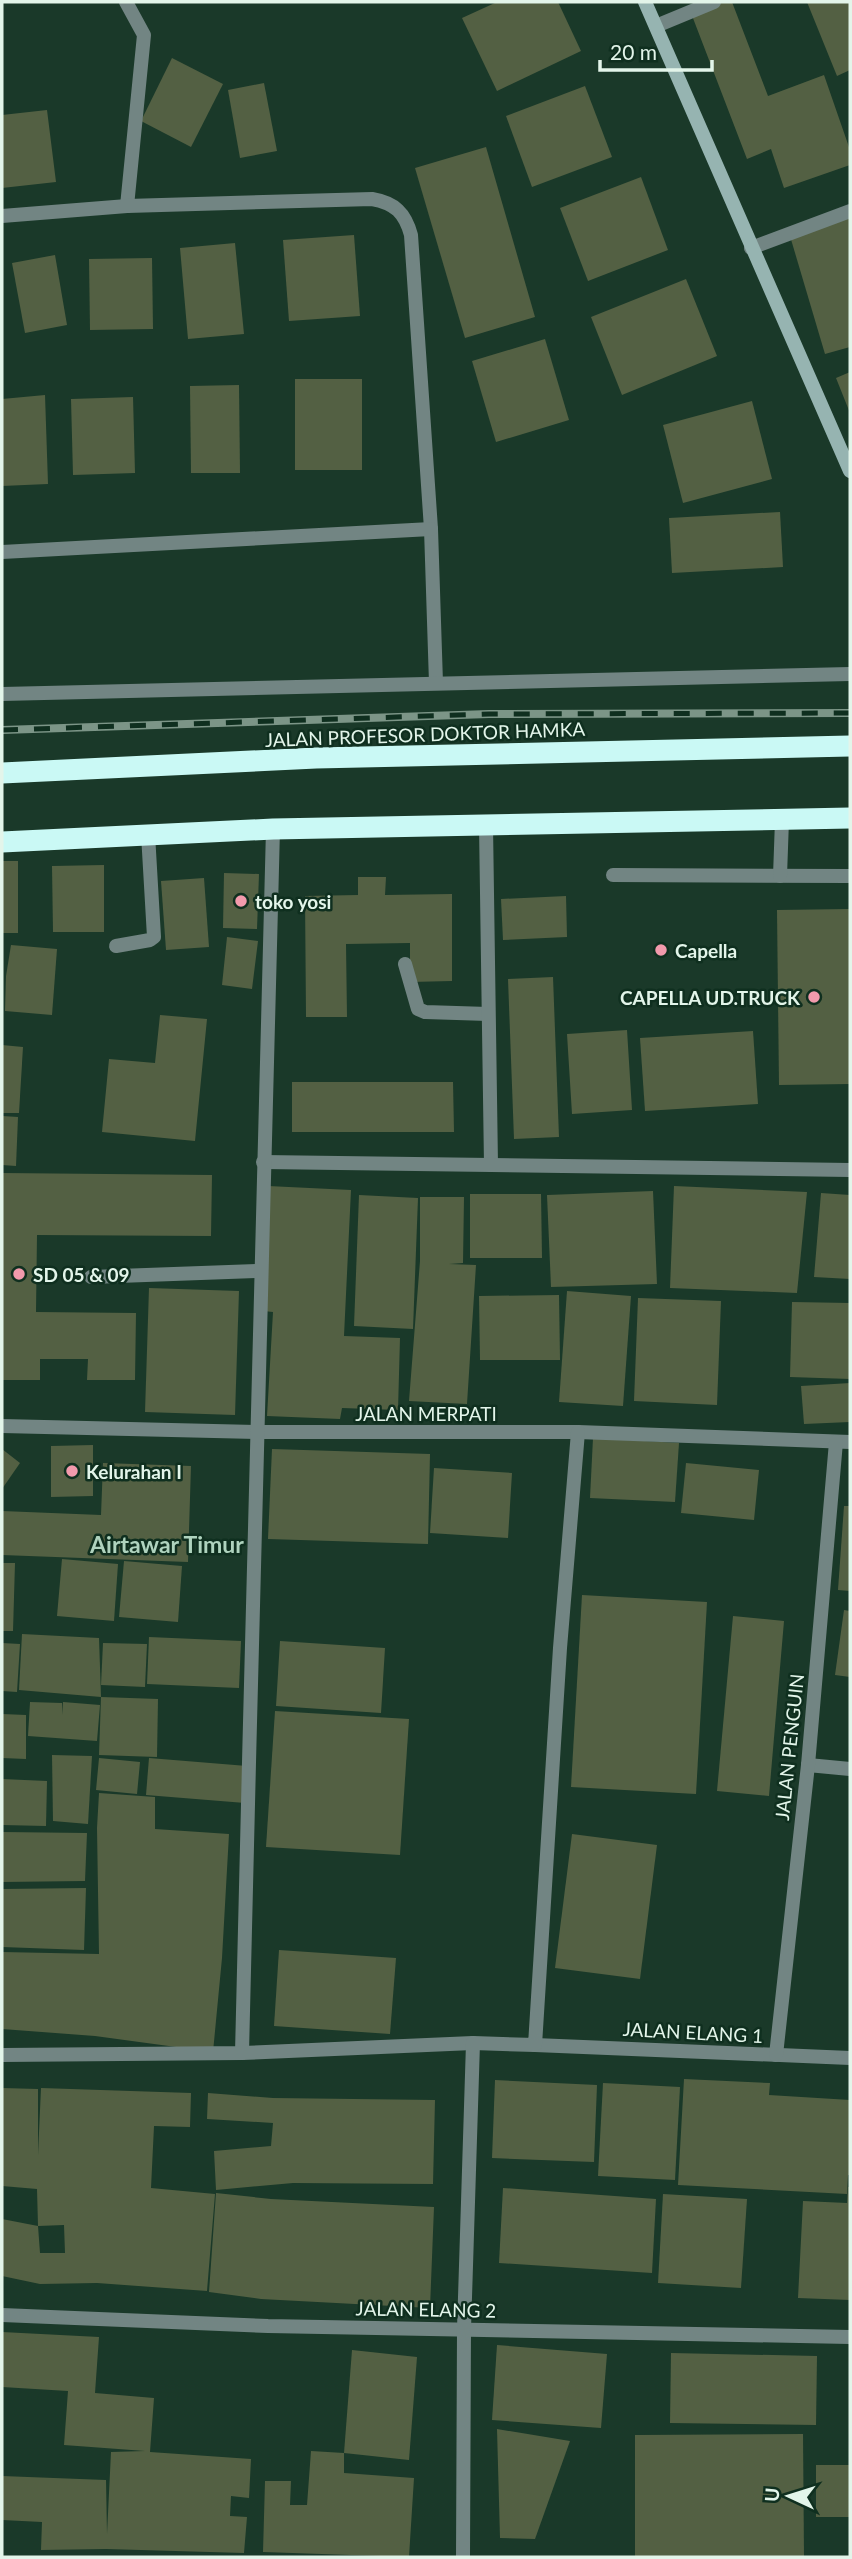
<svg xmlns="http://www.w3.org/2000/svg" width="852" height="2559" font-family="Lato,sans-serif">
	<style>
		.building { fill: #536043; fill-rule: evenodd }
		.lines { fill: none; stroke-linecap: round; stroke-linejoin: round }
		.lane { stroke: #728583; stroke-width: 14 }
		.street { stroke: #728583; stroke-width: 14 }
		.secondary { stroke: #96b4b1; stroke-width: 14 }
		.highway { stroke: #caf9f5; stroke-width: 21 }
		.rail-casing { stroke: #7c9587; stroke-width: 8 }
		.rail { stroke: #0f2f1f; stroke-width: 5; stroke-dasharray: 16; stroke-linecap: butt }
		.poi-dot { fill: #f29aac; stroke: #0f2f1f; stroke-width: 2.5 }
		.labels { text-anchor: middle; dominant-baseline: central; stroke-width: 5; stroke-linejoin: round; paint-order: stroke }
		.street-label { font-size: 19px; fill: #e3f5ea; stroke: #0f2f1f }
		.poi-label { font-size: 19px; font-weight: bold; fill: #e3f5ea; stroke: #0f2f1f; text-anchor: start }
		.quarter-label { font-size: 23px; font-weight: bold; fill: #afd3be; stroke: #0f2f1f }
	</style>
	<rect width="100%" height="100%" fill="#1a3929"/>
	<g class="building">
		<path d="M497,2H558L581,51L497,91L462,18Z"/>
		<path d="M719,2H732L768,96L824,75L850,150V165L784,188L771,149L747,159L691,13Z"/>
		<path d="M807,2H850V70L837,76Z"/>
		<path d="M172,58L223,84L191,147L141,121Z"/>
		<path d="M264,83L277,151L240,158L228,90Z"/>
		<path d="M585,86L612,157L532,187L506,116Z"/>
		<path d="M47,110L56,182L2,188V115Z"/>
		<path d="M486,147L535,317L465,338L415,168Z"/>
		<path d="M641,177L668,250L588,281L560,208Z"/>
		<path d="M850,217V347L825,354L790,236Z"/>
		<path d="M354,235L360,316L289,321L283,240Z"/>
		<path d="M235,243L244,334L188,339L180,248Z"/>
		<path d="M55,255L67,325L25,333L12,263Z"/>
		<path d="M152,258L153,329L90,330L89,259Z"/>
		<path d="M686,279L717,356L622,395L591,317Z"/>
		<path d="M545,339L569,420L496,442L472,361Z"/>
		<path d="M850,372V413L836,378Z"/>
		<rect x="295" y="379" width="67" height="91"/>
		<path d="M239,385L240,473H191L190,386Z"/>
		<path d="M45,395L48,484L2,486V399Z"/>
		<path d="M133,397L135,473L73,475L71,399Z"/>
		<path d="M752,401L772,479L683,503L663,425Z"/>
		<path d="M780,512L783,567L672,573L669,518Z"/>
		<rect x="2" y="861" width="16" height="72"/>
		<path d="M104,865V932H53L52,866Z"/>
		<path d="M224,873L259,874L257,929L223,928Z"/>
		<path d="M358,877H386L385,895L452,894V981L410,982V943L346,944L347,1017H306L305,896L358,895Z"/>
		<path d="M204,878L209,947L166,950L161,881Z"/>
		<path d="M566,896L567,937L503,940L501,899Z"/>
		<path d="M850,909V1084L779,1085L777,910Z"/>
		<path d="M227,937L258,941L252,989L222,985Z"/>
		<path d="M11,945L57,949L52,1015L5,1011L6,976Z"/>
		<path d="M553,977L559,1137L514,1139L508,979Z"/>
		<path d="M160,1015L207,1019L195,1141L102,1132L109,1059L155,1063Z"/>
		<path d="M627,1030L632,1110L572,1114L567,1034Z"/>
		<path d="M753,1031L758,1104L645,1111L640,1038Z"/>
		<path d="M2,1045L23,1047L19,1113H2Z"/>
		<path d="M292,1082H453L454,1132H292Z"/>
		<path d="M2,1116L18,1117L16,1166L2,1165Z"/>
		<path d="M2,1173L212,1175L211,1236L37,1235L36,1312L136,1313L135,1380H87L88,1359H40V1380H2Z"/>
		<path d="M268,1186L351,1190L344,1336L400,1338L398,1410L342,1408L340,1419L267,1416L273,1312L263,1311Z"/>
		<path d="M674,1186L807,1192L797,1293L670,1288Z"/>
		<path d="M653,1191L657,1284L551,1287L547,1195Z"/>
		<path d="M821,1193L850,1195V1279L814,1277Z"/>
		<path d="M470,1194H541L542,1258H470Z"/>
		<path d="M359,1195L418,1198L413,1329L354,1326Z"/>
		<path d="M420,1197H464L463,1263L449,1264L476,1265L467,1404L409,1401L420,1261Z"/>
		<path d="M149,1288L239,1291L235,1415L145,1412Z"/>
		<path d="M567,1291L631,1296L623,1406L559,1402Z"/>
		<path d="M559,1295L560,1360H480L479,1296Z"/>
		<path d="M638,1298L721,1301L717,1405L634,1401Z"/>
		<path d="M792,1302L850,1303V1379L790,1377Z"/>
		<path d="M850,1383V1422L804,1424L801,1386Z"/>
		<path d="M593,1438L679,1443L675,1502L590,1498Z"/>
		<path d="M93,1445V1496L51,1497V1446Z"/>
		<path d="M2,1449L20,1463L2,1489Z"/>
		<path d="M272,1449L430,1454L428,1544L268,1539Z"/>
		<path d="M103,1463L191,1466L188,1562L2,1555V1511L101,1515Z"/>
		<path d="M686,1463L759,1470L754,1520L681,1513Z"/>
		<path d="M434,1468L512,1473L508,1538L430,1533Z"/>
		<path d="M844,1506H850V1591L838,1590Z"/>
		<path d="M62,1559L118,1564L114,1621L57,1616Z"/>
		<path d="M124,1561L182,1566L178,1622L119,1617Z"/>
		<path d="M2,1563H15L13,1631H2Z"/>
		<path d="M582,1595L707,1602L696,1794L571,1787Z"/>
		<path d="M844,1610L850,1611V1677L835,1675Z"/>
		<path d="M733,1616L784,1621L769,1796L717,1791Z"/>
		<path d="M22,1634L99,1638L101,1697L19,1690Z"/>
		<path d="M149,1637L241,1641L239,1688L147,1684Z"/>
		<path d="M280,1641L385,1648L381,1713L276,1706Z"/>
		<path d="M2,1643L20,1644L17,1692L2,1691Z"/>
		<path d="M103,1643L147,1644L145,1687L101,1685Z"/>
		<path d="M101,1697L158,1699L157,1757L99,1755Z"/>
		<path d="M30,1702L62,1703V1715L63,1702L100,1705L97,1741L28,1736Z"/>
		<path d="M275,1711L409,1719L400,1855L266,1847Z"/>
		<path d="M2,1714L26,1715V1759L2,1758Z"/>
		<path d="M52,1755L92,1756L88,1824L53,1821Z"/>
		<path d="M99,1758L140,1762L137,1794L96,1790Z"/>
		<path d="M149,1758L247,1766L245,1803L146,1795Z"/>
		<path d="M2,1779L47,1781L46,1826L2,1825Z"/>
		<path d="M99,1793L155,1797V1829L229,1834L222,1958L213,2052L95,2036L2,2029V1952L99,1954L97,1828Z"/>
		<path d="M2,1832L87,1833L85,1881L2,1882Z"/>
		<path d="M572,1834L657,1845L640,1979L555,1968Z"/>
		<path d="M86,1888L84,1950L2,1947V1889Z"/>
		<path d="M279,1950L396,1958L390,2034L274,2026Z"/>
		<path d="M684,2079L770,2083L769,2095L850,2100V2175H848L847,2194L678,2185Z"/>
		<path d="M495,2080L597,2085L594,2162L492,2158Z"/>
		<path d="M603,2083L680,2087L675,2180L598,2176Z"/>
		<path d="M2,2088L38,2089V2155L41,2088L191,2093L190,2127L154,2126L151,2188L215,2194L207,2291L97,2283L40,2284L2,2276V2219L38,2226L37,2189L2,2186ZM64,2225L65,2253H40L38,2226Z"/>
		<path d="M208,2093L273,2098L435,2100L433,2184L293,2183L216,2190L214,2151L271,2146L273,2123L207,2119Z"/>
		<path d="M848,2187H850V2300L798,2298L803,2201L847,2203Z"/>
		<path d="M503,2188L656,2199L652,2273L499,2263Z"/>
		<path d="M216,2193L271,2199L434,2207L430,2308L261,2299L209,2292Z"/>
		<path d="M663,2194L747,2199L741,2288L658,2283Z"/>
		<path d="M2,2332L99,2337L95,2393L154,2398L150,2452L251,2459L249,2498L231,2496L230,2516L247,2517L244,2553L106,2549L41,2550L42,2522L2,2520V2476L106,2480L107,2534L111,2452L145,2451L64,2445L68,2391L2,2387Z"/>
		<path d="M497,2345L607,2354L601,2428L492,2420Z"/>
		<path d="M352,2350L417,2357L409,2460L344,2453Z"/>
		<path d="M671,2353L817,2356L816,2425L670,2423Z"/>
		<path d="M497,2429L570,2441L535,2539L500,2538Z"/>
		<path d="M803,2434L804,2557H635V2435Z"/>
		<path d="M311,2451L344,2453V2473L414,2478L409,2557L263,2552L265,2481H291L290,2505H307Z"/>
		<rect x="816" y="2465" width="34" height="52"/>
	</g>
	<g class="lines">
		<g class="lane">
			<path d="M613,875L850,876"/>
			<path d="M780,876L782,820"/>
			<path d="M116,946L150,940L154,937L148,834"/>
			<path d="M405,964L418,1009L425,1012L488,1014"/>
			<path d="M91,1277L259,1271"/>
			<path d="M808,1765L850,1769"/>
		</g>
		<g class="street">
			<path d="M126,2L144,35L127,206"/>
			<path d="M656,26L714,2"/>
			<path d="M2,216L127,206L372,199C395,203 405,213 411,235L431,529L436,683"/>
			<path d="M751,248L850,211"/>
			<path d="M2,552L431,529"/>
			<path d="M2,694L850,674"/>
			<path d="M486,825L491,1165"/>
			<path d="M263,1162L850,1170"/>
			<path d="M2,1426L258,1432H578L850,1442"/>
			<path d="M535,2045L850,2058"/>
			<path d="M242,2053C252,1645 261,1237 273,829"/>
			<path d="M2,2055L242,2053L473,2043"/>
			<path d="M776,2055L808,1765L836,1442"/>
			<path d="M2,2315L268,2326L850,2337"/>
			<path d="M463,2557L464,2329L473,2043L535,2045L560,1648L578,1432"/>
		</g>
		<path class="secondary" d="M645,2L850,471"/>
		<g class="highway">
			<path d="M2,773L316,758L850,746"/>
			<path d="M2,842L273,829L850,818"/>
		</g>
		<g class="rail-casing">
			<path id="rail" d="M2,730L489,714L850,713"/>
		</g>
		<use href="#rail" class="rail"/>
	</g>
	<g class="poi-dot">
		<circle cx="241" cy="901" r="7"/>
		<circle cx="661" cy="950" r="7"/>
		<circle cx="814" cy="997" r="7"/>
		<circle cx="19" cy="1274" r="7"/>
		<circle cx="72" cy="1471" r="7"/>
	</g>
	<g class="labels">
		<g class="street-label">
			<text transform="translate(425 734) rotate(-2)">JALAN PROFESOR DOKTOR HAMKA</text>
			<text x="426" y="1413">JALAN MERPATI</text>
			<text transform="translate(789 1747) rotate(-84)">JALAN PENGUIN</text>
			<text transform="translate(693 2032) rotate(3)">JALAN ELANG 1</text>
			<text transform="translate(426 2309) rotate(1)">JALAN ELANG 2</text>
		</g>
		<g class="poi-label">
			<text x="255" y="901">toko yosi</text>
			<text x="675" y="950">Capella</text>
			<text x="800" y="997" text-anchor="end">CAPELLA UD.TRUCK</text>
			<text x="33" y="1274">SD 05 &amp; 09</text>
			<text x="86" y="1471">Kelurahan I</text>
		</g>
		<g class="quarter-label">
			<text x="167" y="1544">Airtawar Timur</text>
		</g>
	</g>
	<rect width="852" height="2559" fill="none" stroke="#e3f5ea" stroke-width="7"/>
	<g transform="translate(789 2496) rotate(274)" stroke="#0f2f1f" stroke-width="5" paint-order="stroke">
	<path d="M0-5L12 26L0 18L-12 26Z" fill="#e3f5ea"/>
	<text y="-10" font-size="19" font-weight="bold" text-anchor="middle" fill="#e3f5ea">U</text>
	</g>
	<path d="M600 60v10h112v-10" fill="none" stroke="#e3f5ea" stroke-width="3.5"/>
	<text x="610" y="60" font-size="21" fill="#e3f5ea" stroke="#0f2f1f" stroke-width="5" paint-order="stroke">20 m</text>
</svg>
